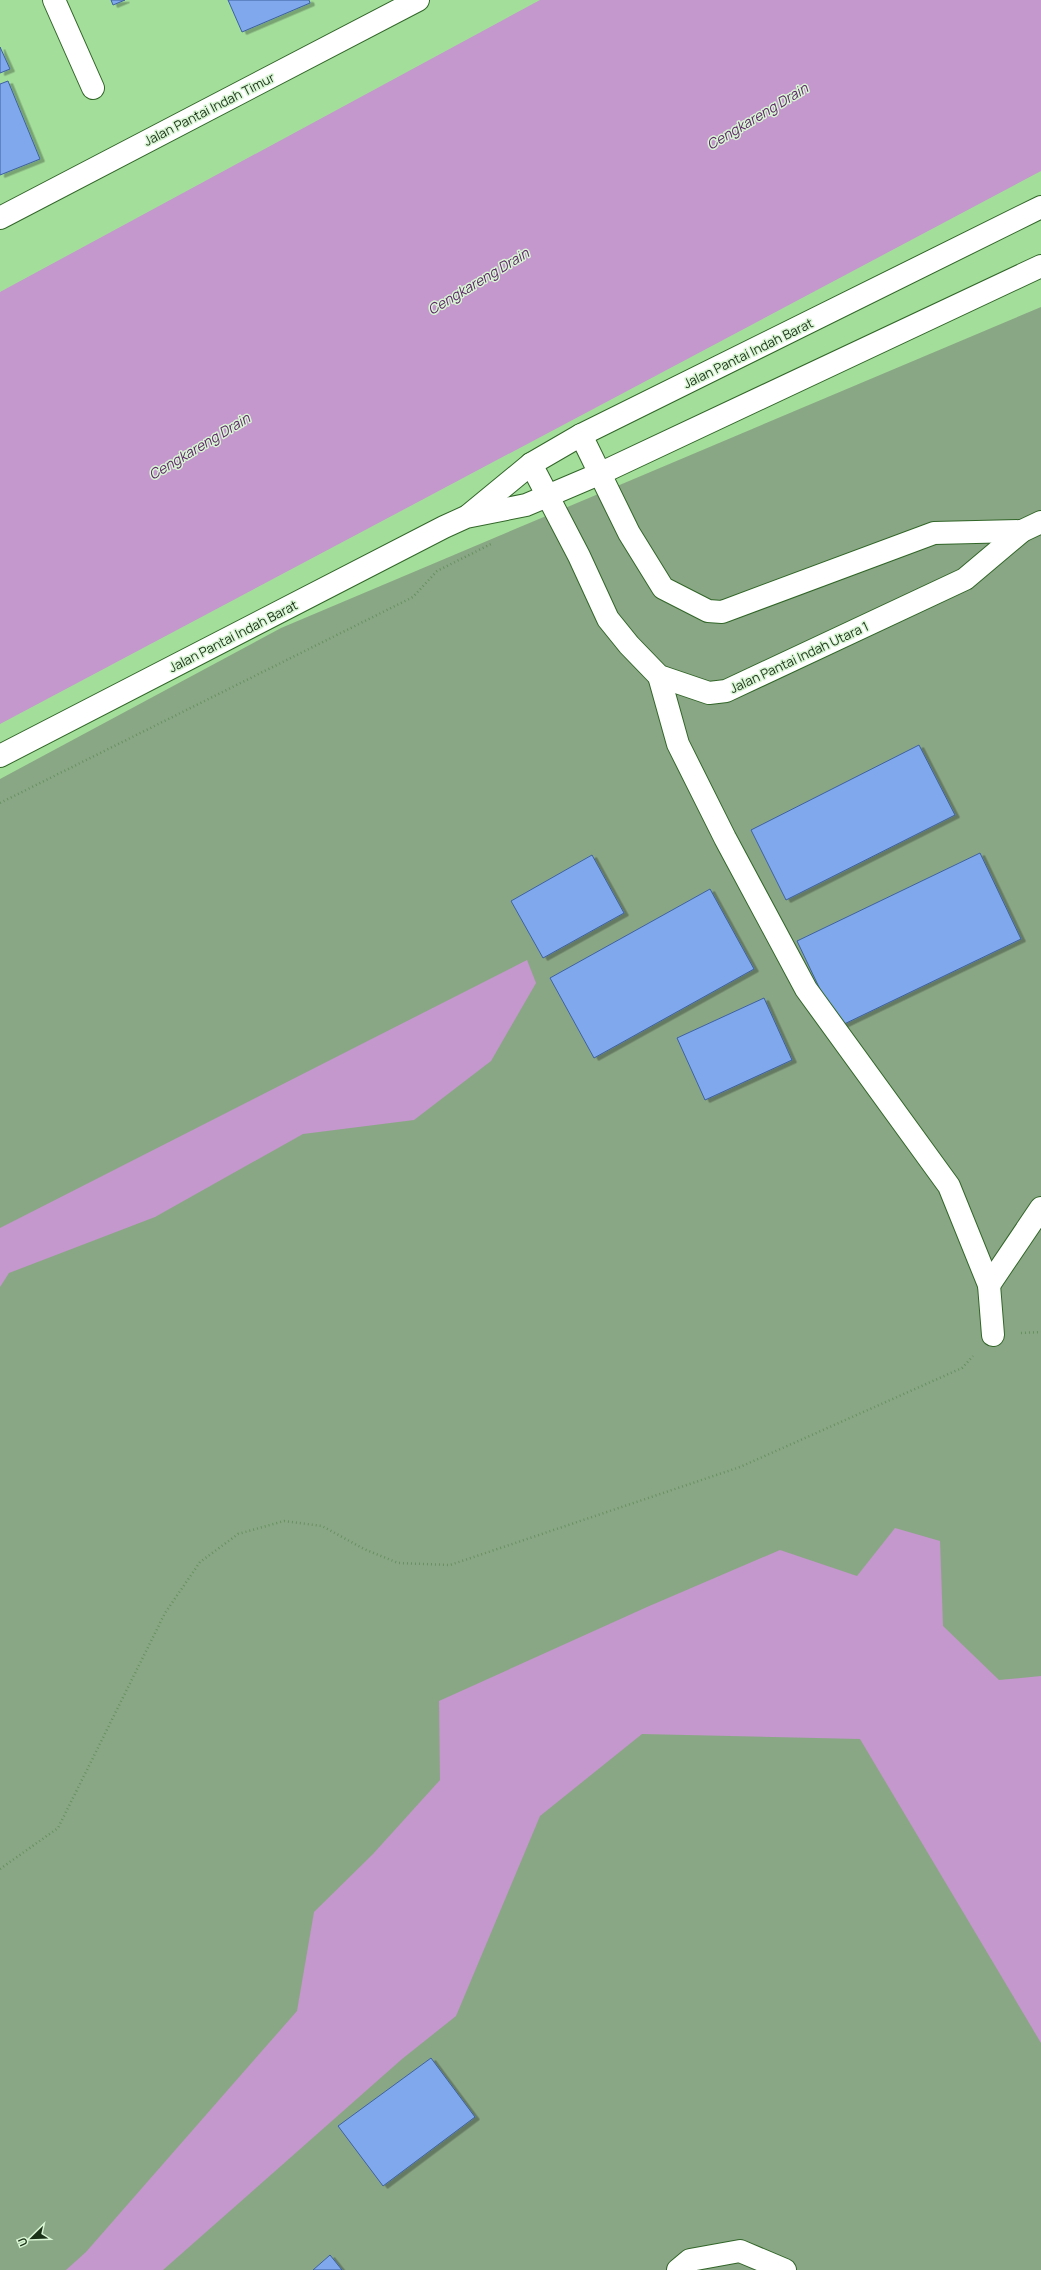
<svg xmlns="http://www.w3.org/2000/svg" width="1041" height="2270" font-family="Manrope,sans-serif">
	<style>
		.green { fill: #8aa785 }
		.water { fill: #c497cd }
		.building { fill: #80a8ec; stroke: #3e61a0; filter: url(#shadow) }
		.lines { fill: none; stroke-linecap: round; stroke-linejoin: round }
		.minor-casing { stroke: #316628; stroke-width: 24 }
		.path { stroke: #679161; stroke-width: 2.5; stroke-dasharray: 1 3; stroke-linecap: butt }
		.minor { stroke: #fff; stroke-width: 22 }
		.labels { text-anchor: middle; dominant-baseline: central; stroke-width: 3; stroke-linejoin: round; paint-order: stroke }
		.street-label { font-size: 13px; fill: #1b3218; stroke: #d9f6d4 }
		.water-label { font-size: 14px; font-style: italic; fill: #5f2869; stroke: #d9f6d4 }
	</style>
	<defs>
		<filter id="shadow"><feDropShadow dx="4.5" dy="2.5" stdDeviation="0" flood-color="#0004"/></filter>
	</defs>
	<rect width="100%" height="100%" fill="#a4de9b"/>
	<path class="green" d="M1041,307V2270H0V779L281,628Z"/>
	<g class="water">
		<path d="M540,0H1041V171L0,724V292Z"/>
		<path d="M527,960L536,983L491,1061L414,1120L303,1134L155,1217L9,1273L0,1287V1228Z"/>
		<path d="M895,1528L940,1541L943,1626L999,1680L1041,1676V2043L860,1739L642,1734L540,1816L456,2016L402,2059L163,2270H66L86,2252L297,2011L314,1912L373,1854L440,1780L439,1701L647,1607L780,1550L857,1576Z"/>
	</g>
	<g class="building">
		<path d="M111,0H125L113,5Z"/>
		<path d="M228,0H309L310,3L242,32Z"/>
		<path d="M0,47L10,69L0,73Z"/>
		<path d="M8,81L40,159L0,175V84Z"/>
		<path d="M919,745L955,815L786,900L751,830Z"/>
		<path d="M980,853L1021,939L838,1027L797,941Z"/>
		<path d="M592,855L624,913L543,958L511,901Z"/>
		<path d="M710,889L754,969L594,1058L550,978Z"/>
		<path d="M764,998L792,1060L705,1100L677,1038Z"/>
		<path d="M431,2058L475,2117L383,2186L338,2126Z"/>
		<path d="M330,2255L342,2270H313Z"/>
	</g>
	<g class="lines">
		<g class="minor-casing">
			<g id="minor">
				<path d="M54,0L93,88"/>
				<path d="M0,218L418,0"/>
				<path d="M581,435L629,533L663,588L708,611L722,612L934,533L1022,531"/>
				<path d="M531,464L579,556L608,619L629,645L659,676L709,693L726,691L965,579L1022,531L1041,522"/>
				<path d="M469,515L531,464L581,435L1041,207"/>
				<path d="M659,676L678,744L725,838L806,989L949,1186L989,1285L993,1335"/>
				<path d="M0,756L444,527L466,517L526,505L599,474L1041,266"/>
				<path d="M989,1285L1041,1208"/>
				<path d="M678,2270L690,2260L740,2251L785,2270"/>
			</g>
		</g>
		<g class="path">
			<path d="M0,803L413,597L437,571L493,543"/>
			<path d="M1021,1333L1041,1332"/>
			<path d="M0,1869L58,1828L165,1613L200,1562L238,1534L284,1521L322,1526L364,1549L398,1563L450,1565L740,1467L962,1368L973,1356"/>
		</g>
		<use href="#minor" class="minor"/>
	</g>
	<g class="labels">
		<g class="street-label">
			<text transform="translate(209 109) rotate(-27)">Jalan Pantai Indah Timur</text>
			<text transform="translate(748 353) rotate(-26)">Jalan Pantai Indah Barat</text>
			<text transform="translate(233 636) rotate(-27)">Jalan Pantai Indah Barat</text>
			<text transform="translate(799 657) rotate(-25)">Jalan Pantai Indah Utara 1</text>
		</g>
		<g class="water-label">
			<text transform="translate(757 116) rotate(-31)">Cengkareng Drain</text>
			<text transform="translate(478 281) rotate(-31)">Cengkareng Drain</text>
			<text transform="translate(199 446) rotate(-31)">Cengkareng Drain</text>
		</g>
	</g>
	<g transform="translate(32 2238) rotate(247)" stroke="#d9f6d4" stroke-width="3" paint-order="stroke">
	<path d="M0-3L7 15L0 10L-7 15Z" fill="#1b3218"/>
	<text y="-6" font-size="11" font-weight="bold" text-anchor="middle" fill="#1b3218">U</text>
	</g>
</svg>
